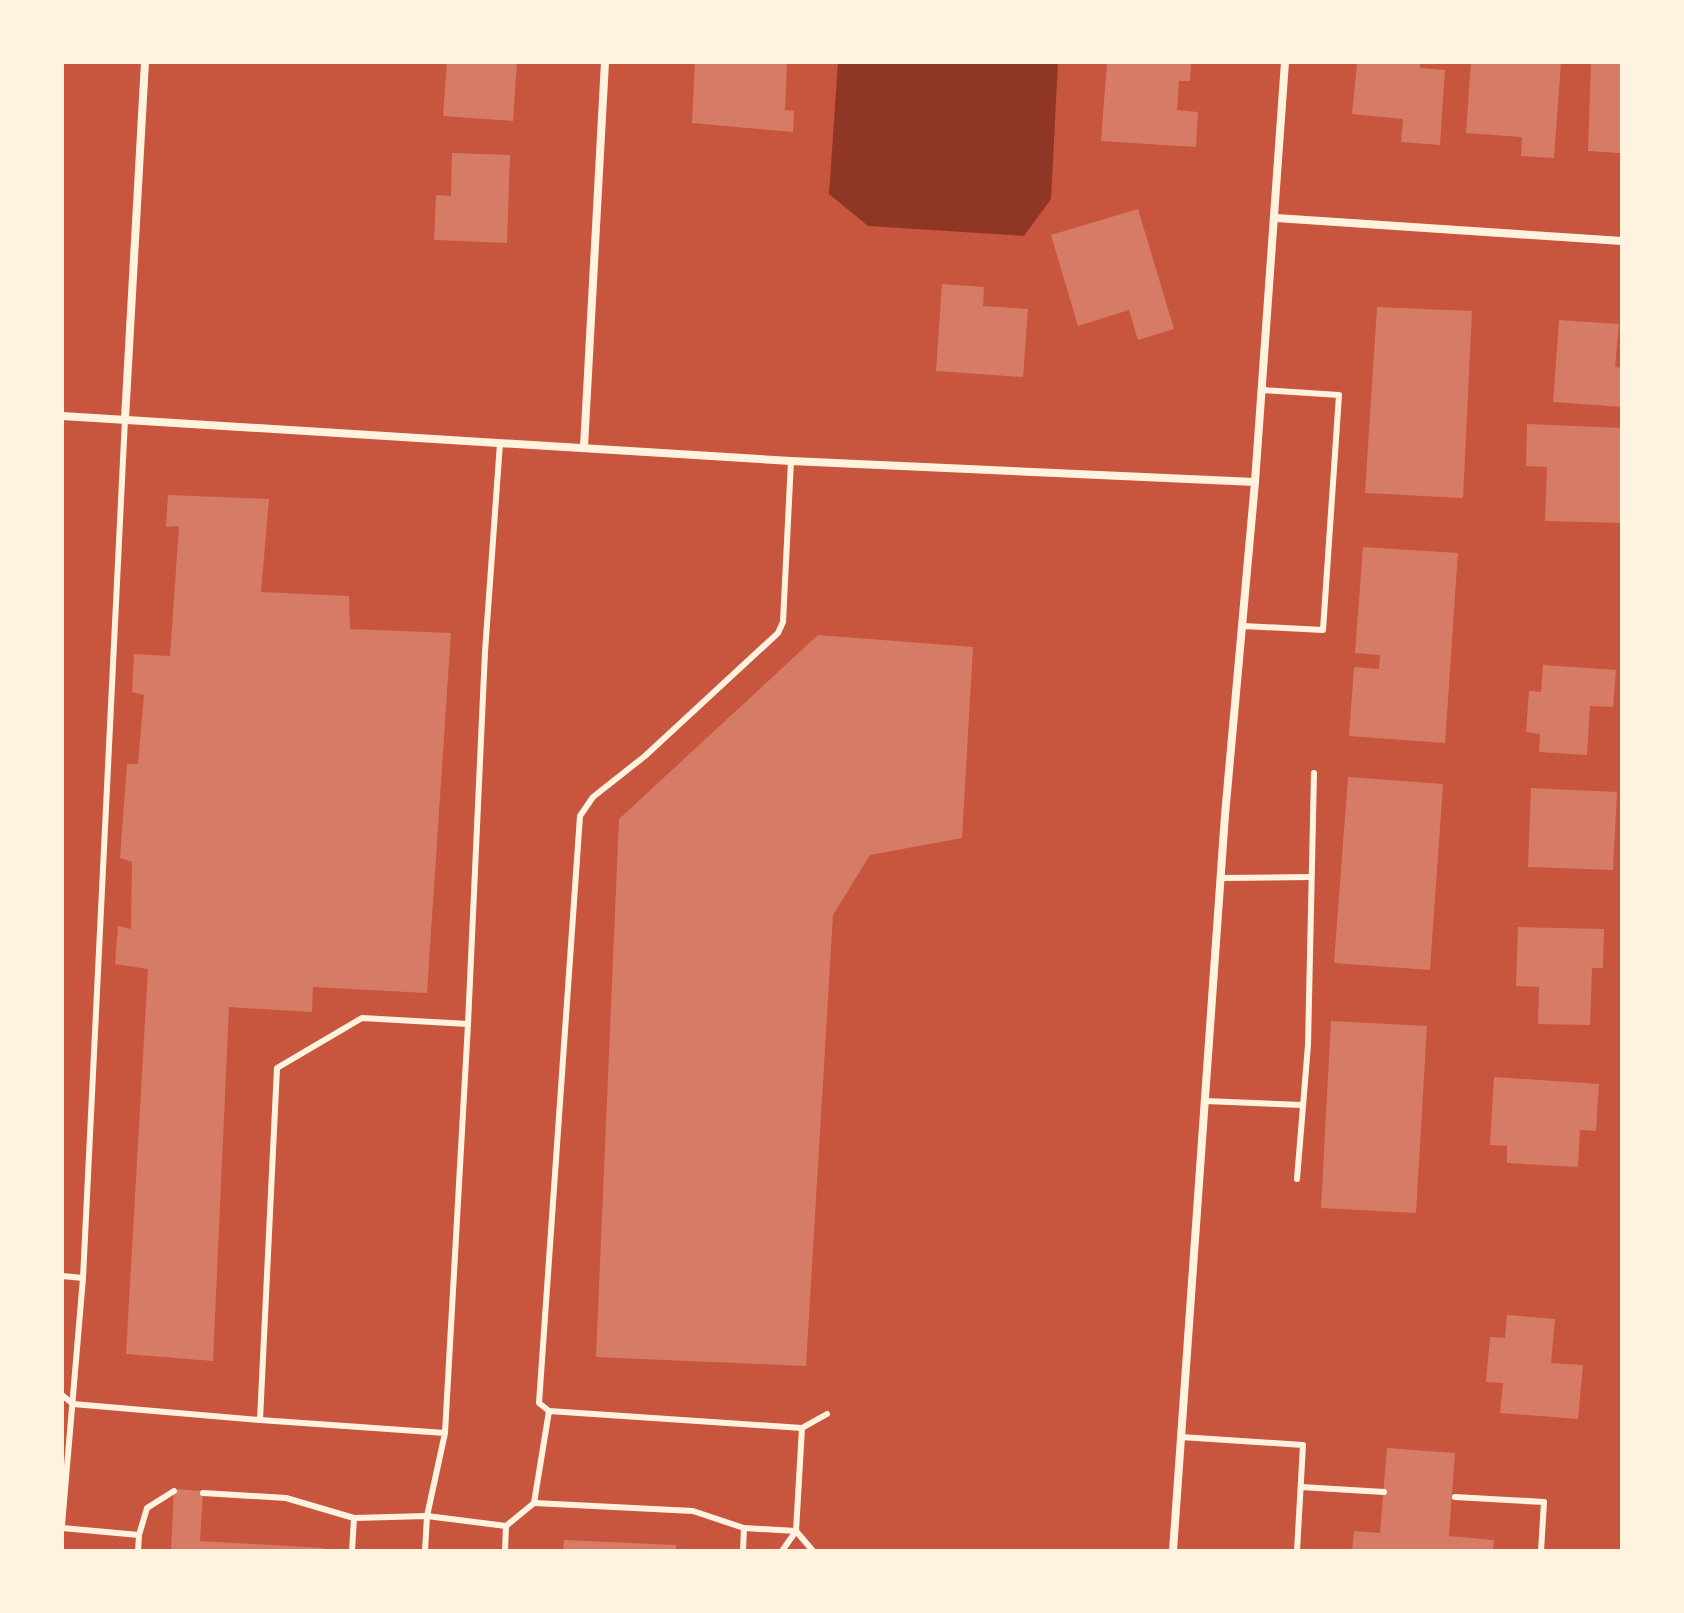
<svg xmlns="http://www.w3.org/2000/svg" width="1684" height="1613" font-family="Lato,sans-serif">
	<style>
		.water { fill: #8f3625 }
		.building { fill: #d67c66 }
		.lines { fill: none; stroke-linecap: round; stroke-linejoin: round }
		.service { stroke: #fff3e0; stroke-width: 6 }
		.minor { stroke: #fff3e0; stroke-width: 8 }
	</style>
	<rect width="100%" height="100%" fill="#c8553d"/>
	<path class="water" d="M838,62H1058L1051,199L1024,236L868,226L829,194Z"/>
	<g class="building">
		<path d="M447,62H517L513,121L443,116Z"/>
		<path d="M695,62H787L785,110L794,111L793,132L692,123Z"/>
		<path d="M1107,62H1191L1190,81H1179L1177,110L1198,112L1196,147L1101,141Z"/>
		<path d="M1376,62H1420V68L1445,70L1440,145L1401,142L1403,119L1352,114L1357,64Z"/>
		<path d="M1471,62H1561L1554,158L1521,156L1522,137L1466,133Z"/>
		<path d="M1591,62H1622L1620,153L1588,151Z"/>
		<path d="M452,153L510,155L507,243L434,240L436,195L451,196Z"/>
		<path d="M1138,209L1174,329L1138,340L1129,310L1078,326L1051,235Z"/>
		<path d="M942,284L984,287L983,306L1028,309L1023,377L936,371Z"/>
		<path d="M1377,307L1472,311L1463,498L1365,493Z"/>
		<path d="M1559,320L1619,324L1615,367L1622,368V407L1553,402Z"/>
		<path d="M1527,424L1622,428V523L1545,521L1547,467L1526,466Z"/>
		<path d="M168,495L269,499L261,592L349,596L350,629L451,633L427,993L313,987L312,1012L229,1007L213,1361L126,1354L148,969L115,964L118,926L131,929L132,862L120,858L127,764H138L144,695L132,692L134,654L170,656L179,526L166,527Z"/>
		<path d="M1363,547L1458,553L1445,743L1349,736L1354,667L1379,669L1380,655L1355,653Z"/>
		<path d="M818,635L973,647L962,838L870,855L833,915L806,1366L596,1357L619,819Z"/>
		<path d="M1543,665L1616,670L1613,707L1590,706L1587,755L1539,752L1540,734L1526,732L1529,691L1541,692Z"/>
		<path d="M1348,777L1443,784L1430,970L1334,963Z"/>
		<path d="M1531,788L1617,792L1613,870L1528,867Z"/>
		<path d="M1518,927L1604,929L1603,968H1592L1590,1025L1538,1024L1539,987L1516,986Z"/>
		<path d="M1331,1021L1427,1026L1416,1213L1321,1208Z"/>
		<path d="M1494,1077L1599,1084L1596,1131L1580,1130L1578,1167L1507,1163V1146L1490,1145Z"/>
		<path d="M1507,1315L1555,1319L1551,1363L1583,1365L1578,1419L1500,1413L1503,1383L1486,1382L1490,1337L1505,1338Z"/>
		<path d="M1387,1448L1455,1453L1449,1536L1494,1540L1493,1551H1352L1354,1531L1380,1533Z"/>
		<path d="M174,1489L203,1491L200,1541L324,1548V1551H171Z"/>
		<path d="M564,1540L676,1545V1551H563Z"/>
	</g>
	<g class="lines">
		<g class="service">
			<path d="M791,461L783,622L778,633L645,756L593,797L580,816L539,1403L549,1411L802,1428L827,1414"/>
			<path d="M1243,626L1323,630L1339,395L1262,390"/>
			<path d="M1221,878L1311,877"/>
			<path d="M468,1024L485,652L500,443"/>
			<path d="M1205,1101L1303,1105"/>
			<path d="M1297,1179L1308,1045L1314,773"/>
			<path d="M62,1276L83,1278L62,1525"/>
			<path d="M83,1278L125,419"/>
			<path d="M62,1395L73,1404L260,1420"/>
			<path d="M1181,1437L1303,1445L1297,1551"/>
			<path d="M1301,1487L1384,1492"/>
			<path d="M203,1493L286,1498L354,1518"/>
			<path d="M1455,1497L1544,1502L1541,1551"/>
			<path d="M534,1503L693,1511L744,1528L796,1531L813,1551"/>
			<path d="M62,1528L139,1535L138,1551"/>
			<path d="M139,1535L147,1508L174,1491"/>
			<path d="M352,1551L354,1518L427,1516L506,1526L534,1503L549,1411"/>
			<path d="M425,1551L427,1516L445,1433L468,1024L362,1018L277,1068L260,1420L445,1433"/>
			<path d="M505,1551L506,1526"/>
			<path d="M743,1551L744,1528"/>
			<path d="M782,1551L796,1531L802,1428"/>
		</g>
		<g class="minor">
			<path d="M1276,218L1622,241"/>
			<path d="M62,416L791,461L1255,482"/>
			<path d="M125,419L145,62"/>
			<path d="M584,447L605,62"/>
			<path d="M1173,1551L1225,815L1255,482L1285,62"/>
		</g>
	</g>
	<rect width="1684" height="1613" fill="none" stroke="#fff3e0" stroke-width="128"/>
</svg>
